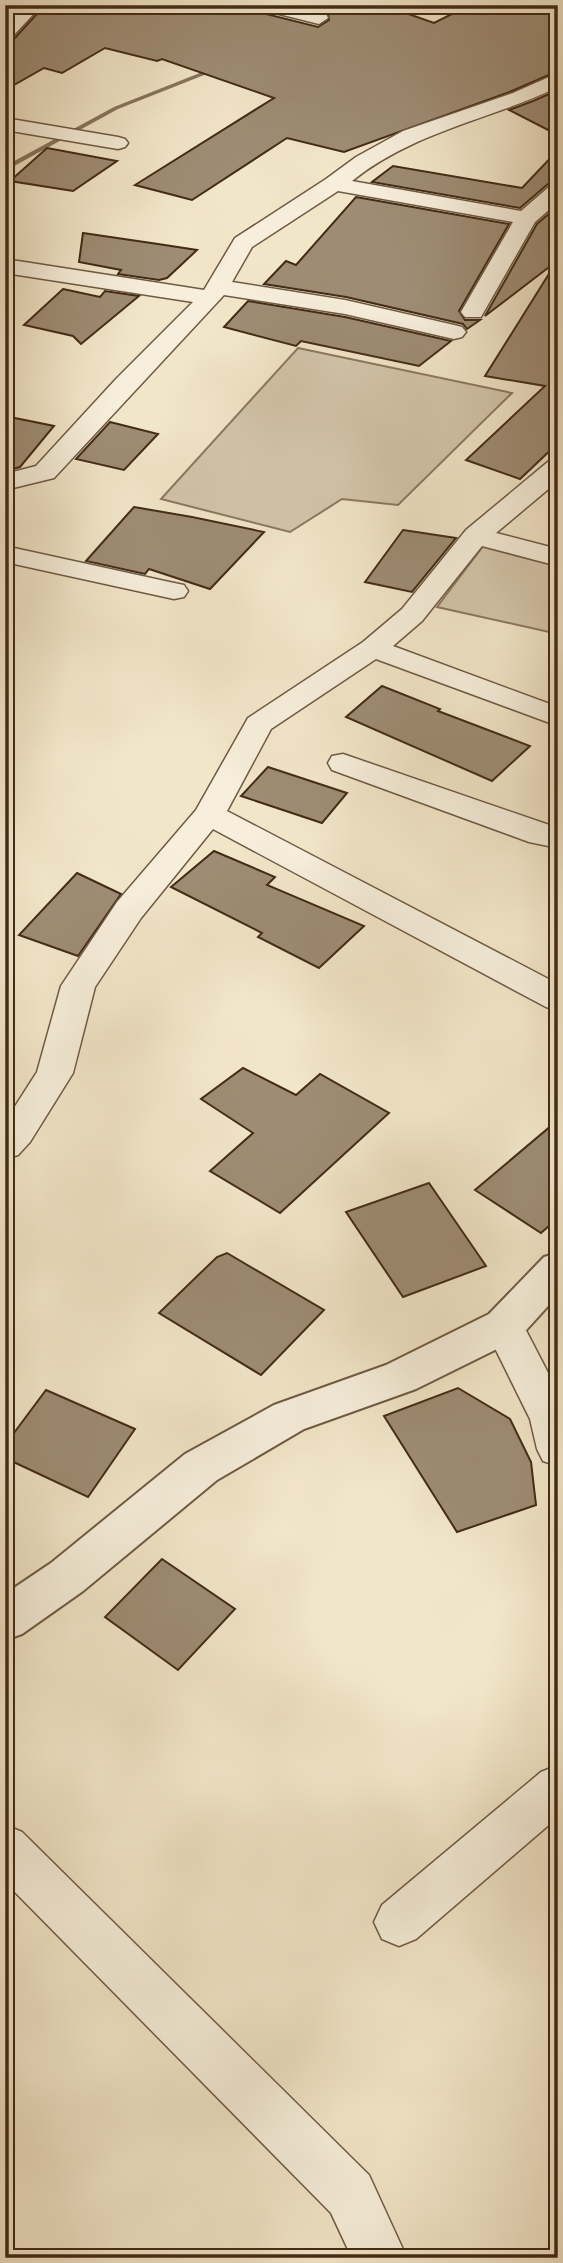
<svg xmlns="http://www.w3.org/2000/svg" width="563" height="2263" font-family="'Libre Caslon Text',serif">
	<style>
		.green { fill: #d4c6ab; stroke: #8c7861; stroke-width: 2 }
		.lines { fill: none; stroke-linecap: round; stroke-linejoin: round }
		.stream { fill: #88755d; fill-rule: evenodd }
		.building { fill: #9e8c74; stroke: #432b17; stroke-width: 2 }
		.minor-casing { stroke: #6f5a44; stroke-width: 3 }
		.tertiary-casing { stroke: #6f5a44; stroke-width: 4 }
		.minor { fill: #f7efdc; fill-rule: evenodd }
		.tertiary { fill: #f7efdc; fill-rule: evenodd }
	</style>
	<rect width="100%" height="100%" fill="#f2e6c9"/>
	<filter id="stains"><feTurbulence type="fractalNoise" baseFrequency=".00286" numOctaves="4"/><feColorMatrix values="0 0 0 0 .2 0 0 0 0 .09 0 0 0 0 .02 0 0 0 .5 -.17"/></filter>
	<radialGradient id="worn" r=".72"><stop offset=".6" stop-color="#630" stop-opacity="0"/><stop offset="1" stop-color="#630" stop-opacity=".3"/></radialGradient>
	<g class="green">
		<path d="M298,348L512,393L398,505L342,499L290,532L161,499Z"/>
		<path d="M484,545L558,565V634L437,607Z"/>
	</g>
	<g class="lines">
		<path class="stream" d="M220,65L222,66V68L118,109L5,171V166L114,107Z"/>
	</g>
	<g class="building">
		<path d="M45,5H255L258,12L318,27L329,20L328,13L302,5H383L434,23L470,5H517L534,10L543,5H558V71L512,91L344,152L287,138L192,200L135,185L274,98L162,59L157,61L105,48L62,73L44,68L5,90V41L14,39Z"/>
		<path d="M558,90V135L509,110L533,101Z"/>
		<path d="M47,148L117,161L73,191L10,181Z"/>
		<path d="M558,150V182L548,184L520,208L372,182L393,166L522,188Z"/>
		<path d="M356,197L509,224L459,311L465,320H480L467,329L463,324L346,297L264,284L286,261L296,265Z"/>
		<path d="M558,206V443L520,479L466,460L545,386L485,376L557,261L485,316L537,224Z"/>
		<path d="M83,233L158,244L197,250L167,278L159,280L118,274L121,270L79,262Z"/>
		<path d="M63,289L100,297L105,291L139,296L81,344L73,336L24,325Z"/>
		<path d="M248,301L345,317L451,341L419,366L301,341L296,346L224,327Z"/>
		<path d="M5,416L54,426L20,467L5,471Z"/>
		<path d="M110,422L158,434L124,470L76,459Z"/>
		<path d="M134,507L192,517L264,532L210,589L149,569L145,574L86,561Z"/>
		<path d="M403,530L456,538L412,592L365,582Z"/>
		<path d="M382,686L440,709L438,711L530,746L492,781L346,717Z"/>
		<path d="M268,767L347,793L322,823L241,796Z"/>
		<path d="M214,851L275,877L267,885L364,926L319,968L258,937L262,933L171,887Z"/>
		<path d="M77,873L121,894L78,956L19,935Z"/>
		<path d="M243,1068L296,1095L320,1074L389,1113L280,1213L210,1171L253,1133L201,1099Z"/>
		<path d="M558,1120V1218L541,1233L475,1190Z"/>
		<path d="M429,1183L486,1266L403,1297L346,1212Z"/>
		<path d="M227,1253L324,1310L261,1375L159,1313L217,1257Z"/>
		<path d="M458,1388L510,1419L531,1462L536,1505L457,1532L384,1416Z"/>
		<path d="M46,1390L135,1429L88,1497L5,1458V1445Z"/>
		<path d="M162,1559L235,1609L178,1670L105,1617Z"/>
	</g>
	<g class="lines">
		<g class="minor-casing">
			<g id="minor">
				<path d="M257,5H290L326,14L328,18L319,24L259,9Z"/>
				<path d="M558,73V87C489,120 412,132 352,181L521,211L550,186L558,185V202L535,222L481,317H465L461,312L513,222L338,191L252,247L232,282L345,300L454,325L462,327L466,332L462,337L454,339L345,314L224,295L54,478L5,490V474L36,466L116,379L193,302L5,273V259L204,290L235,238L326,179L356,157L403,131L513,93Z"/>
				<path d="M5,118L118,137L125,139L128,143L125,147L118,149L5,130Z"/>
				<path d="M558,459V481L496,533L558,549V566L482,546L422,621L393,646L558,707V726L376,659L271,729L227,811L558,984V1011L546,1007L213,829L141,918L95,987L73,1073L30,1142L18,1155L5,1159V1122L37,1072L61,986L117,902L196,810L248,718L363,642L402,609L466,530L549,461Z"/>
				<path d="M5,546L174,583L184,585L188,591L184,597L174,599L5,562Z"/>
				<path d="M343,754L558,828V848L529,842L332,770L328,763L332,756Z"/>
				<path d="M504,1310L518,1315L558,1392V1466L543,1461L537,1449L530,1419L484,1326L490,1315Z"/>
				<path d="M558,1765V1817L416,1939L399,1946L382,1939L374,1922L382,1905L541,1772Z"/>
				<path d="M5,1825L22,1832L369,2175L407,2258H352L331,2213L5,1882Z"/>
			</g>
		</g>
		<g class="tertiary-casing">
			<g id="tertiary">
				<path d="M21,5H42L12,37L5,39V21Z"/>
				<path d="M558,1253V1295L519,1338L416,1389L304,1429L217,1480L83,1591L22,1634L5,1640V1594L51,1563L185,1454L274,1405L386,1365L489,1314L544,1257Z"/>
			</g>
		</g>
		<use href="#minor" class="minor"/>
		<use href="#tertiary" class="tertiary"/>
	</g>
	<rect width="563" height="2263" fill="none" stroke="#f2e6c9" stroke-width="28"/>
	<rect x="7" y="7" width="549" height="2249" fill="none" stroke="#432b17" stroke-width="3.5"/>
	<rect x="14" y="14" width="535" height="2235" fill="none" stroke="#432b17" stroke-width="2"/>
	<rect width="100%" height="100%" filter="url(#stains)"/>
	<rect width="100%" height="100%" fill="url(#worn)"/>
</svg>
